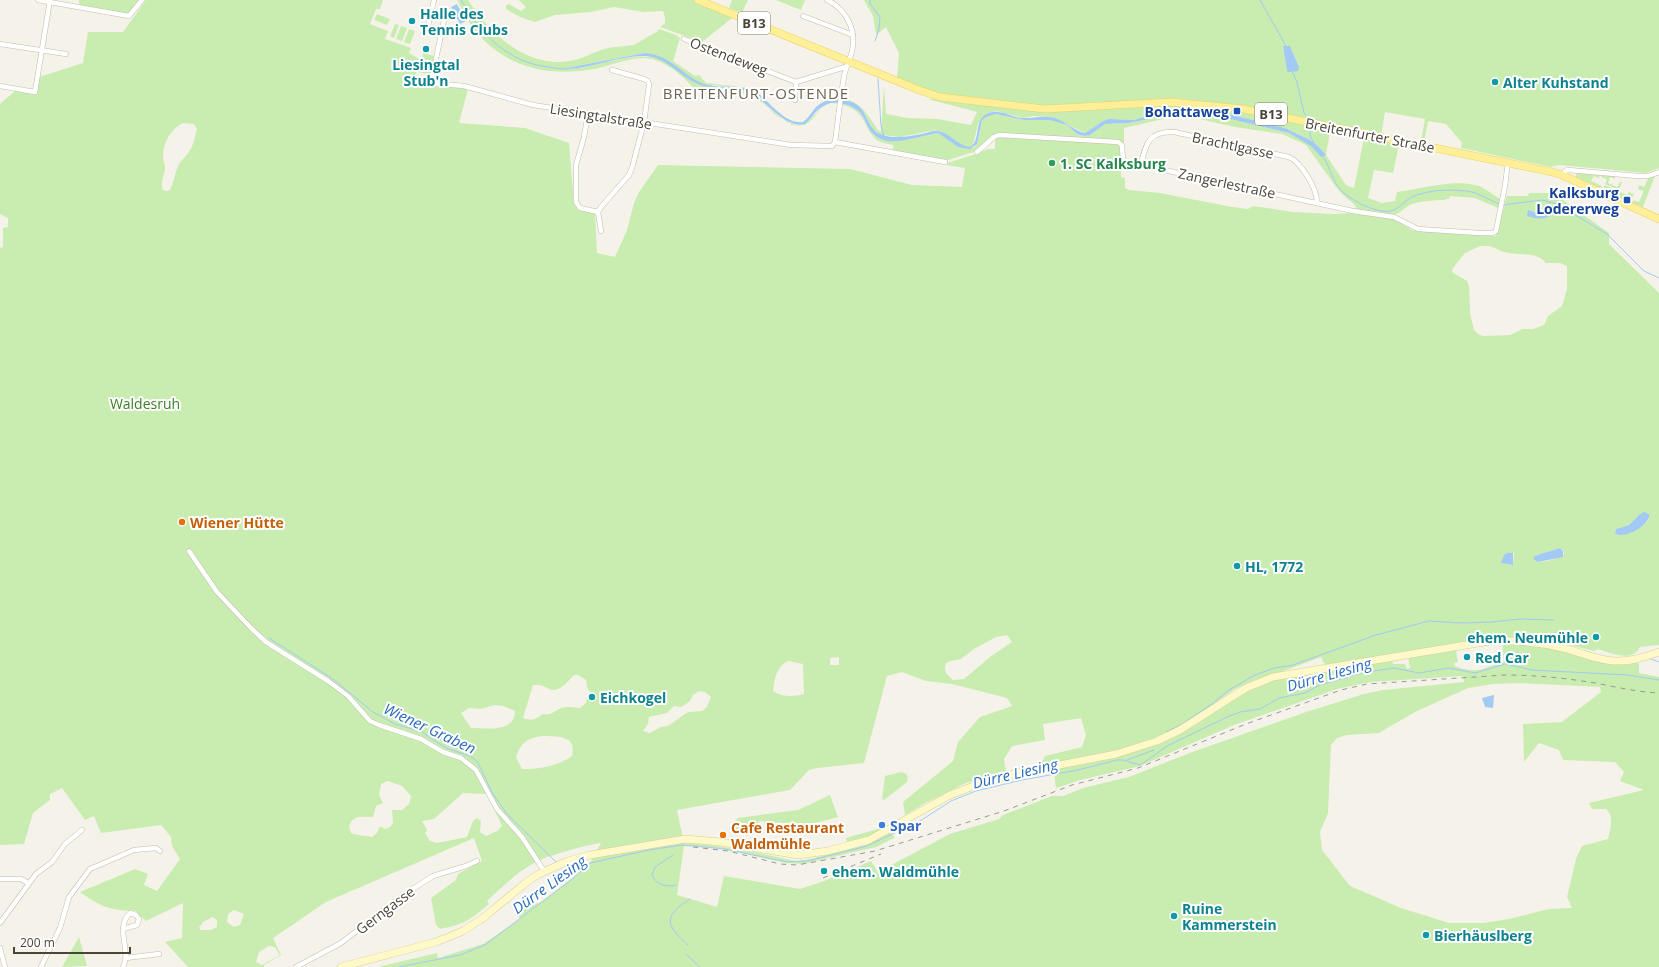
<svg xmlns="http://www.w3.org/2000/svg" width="1659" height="967" font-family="'Open Sans',sans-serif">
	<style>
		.green { fill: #c9ecb0; fill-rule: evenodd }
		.water { fill: #a3c9f5 }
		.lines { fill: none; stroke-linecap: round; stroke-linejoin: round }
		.stream { stroke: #a3c9f5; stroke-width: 1 }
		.minor-casing { stroke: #c2bdab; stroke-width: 5.5 }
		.secondary-casing { stroke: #d8cf97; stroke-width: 8 }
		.primary-casing { stroke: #ebd362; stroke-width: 8 }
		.minor { stroke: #fff; stroke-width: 4.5 }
		.secondary { stroke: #fff9c9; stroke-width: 7 }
		.primary { stroke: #ffef98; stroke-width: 7 }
		.rail { stroke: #989898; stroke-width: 1; stroke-dasharray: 5 5; stroke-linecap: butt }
		.culture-dot { fill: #0f9aa8; stroke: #fff; stroke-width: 1.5 }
		.transit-dot { fill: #1a4fb4; stroke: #fff; stroke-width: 1.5 }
		.leisure-dot { fill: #2e9e5b; stroke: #fff; stroke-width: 1.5 }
		.food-dot { fill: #e8710a; stroke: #fff; stroke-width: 1.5 }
		.shop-dot { fill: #3f7fe0; stroke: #fff; stroke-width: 1.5 }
		.labels { text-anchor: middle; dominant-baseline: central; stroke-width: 4; stroke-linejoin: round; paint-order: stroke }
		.shield { fill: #fff; stroke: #807d73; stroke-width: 1 }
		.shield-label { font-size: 13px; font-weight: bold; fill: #4a4537 }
		.culture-label { font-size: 14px; font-weight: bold; fill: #0d838f; stroke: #fff; text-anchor: start }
		.street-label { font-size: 14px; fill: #4a4537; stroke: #fff }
		.transit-label { font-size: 14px; font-weight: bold; fill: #164399; stroke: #fff; text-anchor: end }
		.leisure-label { font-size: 14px; font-weight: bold; fill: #27864d; stroke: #fff; text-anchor: start }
		.park-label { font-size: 14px; fill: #3c8026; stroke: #fff }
		.food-label { font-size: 14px; font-weight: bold; fill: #c56008; stroke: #fff; text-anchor: start }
		.shop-label { font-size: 14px; font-weight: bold; fill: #366cbe; stroke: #fff; text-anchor: start }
		.neighbourhood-label { font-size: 15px; letter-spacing: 1px; fill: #6d644d; stroke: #fff }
		.water-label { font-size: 15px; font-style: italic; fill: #286cbd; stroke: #fff }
	</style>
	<rect width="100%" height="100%" fill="#f5f3e9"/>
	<g class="green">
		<path d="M79,0H140L129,14L81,6L79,3Z"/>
		<path d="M146,0H383L380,9H376L370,24L388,31L385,39L411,48L409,53L419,59L416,74L426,88L443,86L468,89L459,123L525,128L569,143L574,205L579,209L595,213L597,253L615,257L627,230L634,203L639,192L658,165L850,169L912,185L962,187L965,168L947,165V163L979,153L988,149H995V140L999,137L1119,144L1121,147V177L1125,178V188L1129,190L1160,193L1232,207L1248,209L1253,206L1293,212L1332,214L1356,213L1393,219L1403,223L1411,230L1418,231L1496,236L1507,196H1528L1529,193H1553L1609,233V244L1659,293V645L1640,647C1632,663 1610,653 1598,649L1594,651L1570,645L1569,642L1559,641L1560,633H1555L1553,647L1637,662L1639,664V673L1659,677V967H378L437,953L438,958L483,944L520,919L518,914L527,905L540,903L589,865L601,843C586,845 549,855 536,862C518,871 502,887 487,901L489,904C470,920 465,924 440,929L436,925L431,898L456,880L458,874L482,861L474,838L326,902L273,938L281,955L264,965V967H188L165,942L182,938L183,903L146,921L135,911C109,910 101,907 80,892L135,869L148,874L144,885L157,891L180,859L172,846L171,837L161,825L101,833L94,816L85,820L62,788L50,794V800L33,813L24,844L0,845V248L3,247V228L8,227V218L0,214V104L15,91L37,94L39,77L83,63L88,32H123ZM183,123L194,124L197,129C195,136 194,144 190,150C187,156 181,160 178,166C175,173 174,182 170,190L166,191L163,190C160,183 164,176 165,169C165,164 163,161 163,156C163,142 171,129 183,123ZM1480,246C1493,245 1494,249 1504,252C1518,256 1537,251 1546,263H1560L1567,266V289L1562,306L1548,316L1544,325L1533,329H1523L1510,335L1483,336L1478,334L1474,330L1470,313L1469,286L1467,281L1452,272L1453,268L1465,253ZM1638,516L1649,519C1643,528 1627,537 1615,534L1616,529L1629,525ZM1560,548L1563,550L1564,554C1556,560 1544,563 1534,561L1537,555ZM1507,553H1514L1513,565L1502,563ZM1007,635L1012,642L990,657L964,679L953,680C947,675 943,671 946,663L950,661L961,659L974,649L996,637ZM1502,640L1504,662C1497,663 1492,666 1486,668C1476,672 1464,670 1455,666L1454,663L1458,662L1456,650L1408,657L1410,668L1407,669L1405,664H1393L1392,660L1288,677L1264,683L1248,691L1217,710L1214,704L1235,689L1257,679L1281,672L1321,657L1326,667ZM839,657V665H830V658ZM788,661L803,664L804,694C794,697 781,697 773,691C774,679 777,666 788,661ZM902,672L926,681L952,684L1007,698L1012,706L980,717L958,742L953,761L903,802L905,815L927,802L966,783L1006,772L1004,759L1012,746L1045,740L1043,724L1081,718L1086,735L1082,747L1045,756L1040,766L1053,764L1056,788L1080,780L1140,766L1234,725L1337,689L1370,682L1463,676L1464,682L1383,690L1364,694L1309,711L1195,751L1129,777L1083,788L1063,796H1052L1003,815L999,819L950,834L878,872L871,861L824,881L800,889L724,876L717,907L677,895L684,846L717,848L787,863L803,864L876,847L894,838V836L891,833L865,845L811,859L796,861L754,852L710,845L684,843L677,810L790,790L809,770L817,768L864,763L887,676ZM574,675H578L586,680L587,687L591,694L587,698L586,703L580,708C572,707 566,706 559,709C553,712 550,716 543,714C535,720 532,721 523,718L533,685C544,684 545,688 552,690C561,691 568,681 574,675ZM1518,683L1600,687L1601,692L1562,722L1523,724L1524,762L1539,743L1559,750L1563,760L1615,762L1624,772L1620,781L1644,790L1589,803L1592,809H1606C1615,817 1610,828 1608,839L1582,846L1576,859L1567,897L1572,908L1549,909L1509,919L1484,923H1449L1401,908L1350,886L1322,850L1320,832L1328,813L1331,745L1337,738L1347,735L1379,733L1415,712L1468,688L1493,684ZM699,691L705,692L711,697L707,707L702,711L688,712L668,726L661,727L650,733L643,731L648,724L649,717L667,713L674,706L681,707L690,701L693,695ZM495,705L503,706L515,711C515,733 486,728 471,728L461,713L469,708L481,709ZM542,736C557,737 577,734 572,756C558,766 540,769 522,769L516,757C521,743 527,738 542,736ZM388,781L402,786L411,796L409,804L402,810H392L393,823L390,827L385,829L380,826L377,833L372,837C364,835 358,836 351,833L349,826C354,814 361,817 373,817L376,806L383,803L379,795L381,784ZM463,793L487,794L502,826L497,831L486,836L480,832L481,821L477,818L473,821L467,837L437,843L430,841L425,833L427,830L422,821L434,819ZM234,910L244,914L240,925L234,927L227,922L228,914ZM213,917L217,920V927L211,930H201L199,928L203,922ZM269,946L275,947L280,955L262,965L256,962L259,952Z"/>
		<path d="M457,0H468C490,34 529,71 574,60C585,58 595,51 605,49C614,46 624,47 633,45C641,42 649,35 657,32L659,29L676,35L680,38L673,61L695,76L699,75L706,83L743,87L712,85L713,88C725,89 738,87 749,92C765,100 776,119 793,124C812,129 817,101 837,103C872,106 861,135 884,140C902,144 921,135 938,133L958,147L973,148L977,144L982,120L986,117L996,114L1024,120H1050L1067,125L1077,134L1085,136L1090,135L1105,124L1129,123L1164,116L1201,112L1289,133L1307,142L1325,155L1319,147L1310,140L1285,128L1228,114L1199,110L1160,112L1134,120L1109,119L1103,121L1085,133L1051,117L1033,116L1024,118L996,111L988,113L978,124L973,145L970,147L958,144L944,133L936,130L900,137L881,135L872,128L865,114L843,98C863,104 867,114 878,130L881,132L884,86L886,114L908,118L937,119L971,125L977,112L928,99H943L897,78L899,53L886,27L876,35L873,16L864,0H1659V168L1646,173L1559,165L1551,167L1461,148L1462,143L1446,124L1428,121L1424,142L1421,141L1425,119L1385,112L1381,136L1331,126L1326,155L1346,185L1354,188L1364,138L1399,145L1393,173L1374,170L1368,198L1382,203L1395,201L1397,192C1421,189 1456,178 1479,186C1486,189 1494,195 1500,199L1498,208L1475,198L1450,196L1449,199H1445V200C1433,200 1423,201 1412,204C1404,207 1401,214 1393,215C1384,217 1367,211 1357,210L1355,205L1343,195L1336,187L1306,145L1282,134L1235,127L1195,118L1172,117L1124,128V147L1122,142L1118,140L998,133L995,134L977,151L948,160L893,150V145C889,144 882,143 878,141C861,127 868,110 839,104C819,99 818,120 804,125C800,126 795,125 791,125V123H787V120C776,119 771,109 763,103C747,90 713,85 694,89C682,74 661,57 641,58C625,59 609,66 594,69C547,77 505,68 474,29C467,20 462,9 457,0ZM1283,46H1290L1299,67L1287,71ZM645,53L657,58C627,52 597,68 567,69V68Z"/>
		<path d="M519,0H697L732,18L702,42L660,27L665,23V17L663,11L643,12L614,7L591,12L555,15L535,22L520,17L506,9V5L509,4L521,11L526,7Z"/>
		<path d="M732,0H748L742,13L729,8Z"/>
		<path d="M776,0H805L801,10Z"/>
		<path d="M377,14L390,19L387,25L374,20Z"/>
		<path d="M395,24L399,25L394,38L390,36Z"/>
		<path d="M401,26L407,28L402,41L396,39Z"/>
		<path d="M409,29L415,31L410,44L404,42Z"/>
		<path d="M423,53L434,56L430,75L419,72Z"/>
		<path d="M1577,172L1600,174L1599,178L1594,176L1591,181L1602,186L1601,188L1576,177Z"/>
		<path d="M1601,174L1615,175V179L1610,177L1608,183L1617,187L1620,182H1622L1619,190L1605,184L1607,179L1601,177Z"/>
		<path d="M1655,176L1643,207L1633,203V200L1639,202L1644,191L1638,189L1639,185L1644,187L1649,177Z"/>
		<path d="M1605,185L1619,192L1617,195L1603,189Z"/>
		<path d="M1620,192L1627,195L1629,192L1634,194L1630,201L1618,196Z"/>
		<path d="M901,772C907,773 909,776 907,782L884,800L882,799L885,776Z"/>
		<path d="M830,795L838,817L807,825L759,821L758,826L741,824L738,836L733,830L734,822L738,818L798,810Z"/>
		<path d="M881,828L871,836L847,842L846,838Z"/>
		<path d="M729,838L776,847L805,848L801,851L790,850Z"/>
		<path d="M79,937L87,966L62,967Z"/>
	</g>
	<g class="water">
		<path d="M457,4L466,21L460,24L451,7Z"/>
		<path d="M1283,46H1290L1299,67L1298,71L1288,72L1287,71Z"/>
		<path d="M645,53C673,56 681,75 704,84C722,90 741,82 758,93C770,103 786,125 803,122C810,117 813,108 820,104C827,99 835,98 844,100C870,104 864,127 880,134C895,140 911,136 926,133C930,132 934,130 938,131C950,133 956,145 970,147C981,141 974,122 985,115C998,106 1011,118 1024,118C1034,118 1045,115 1055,118C1066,122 1076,132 1085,133L1103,121L1109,119L1134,120L1160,112L1199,110L1228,114L1285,128L1310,140L1319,147L1326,155L1321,157L1311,146L1289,133L1201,112L1164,116L1129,123L1105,124L1090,135L1085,136L1077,134L1067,125L1050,120H1024L996,114L986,117L982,120L977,144L970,149L958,147L938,133C922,135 896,146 881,139C860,130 872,108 839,103C833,102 827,103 822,107C815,111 811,119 805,124C783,129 765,97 746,91C730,85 713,91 698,84C679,76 667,57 645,56C618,56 593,68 567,69V68Z"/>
		<path d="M1528,210L1539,214L1545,210L1553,214C1543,220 1537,219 1527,216Z"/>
		<path d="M1644,512L1649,514V517C1645,528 1626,538 1615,534L1616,529L1629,525L1639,515Z"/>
		<path d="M1560,548L1563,551V557L1538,562L1534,560V557L1537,555Z"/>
		<path d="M1507,553H1513V565L1501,563L1504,555Z"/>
		<path d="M1494,695L1493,708L1485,707L1482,698Z"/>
	</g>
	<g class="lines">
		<g class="stream">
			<path d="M461,0C481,34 507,62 548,67C554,68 561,69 567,69"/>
			<path d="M870,0V4L880,17L879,29L875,41"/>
			<path d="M1260,0L1286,46"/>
			<path d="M1292,71L1297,82L1304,113L1310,119"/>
			<path d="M878,79L881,126L884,136"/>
			<path d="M1310,126V136L1315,145"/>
			<path d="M1323,156C1330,167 1331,179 1340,189C1349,200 1380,216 1394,210C1401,207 1405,200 1412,197C1427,190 1449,189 1466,191C1478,192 1488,200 1500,204"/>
			<path d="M1503,205L1542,200L1557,204L1607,234L1644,271L1659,278"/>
			<path d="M269,638L333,679L373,712L395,724L422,732L446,748L470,756L477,761L493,794L507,814L556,862"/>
			<path d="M1651,659L1659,662"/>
			<path d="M1166,732L1179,726L1212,704L1229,690L1255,675L1274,668L1293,665L1376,635L1429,621L1462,623L1491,622L1521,619L1554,620"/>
			<path d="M1127,760L1154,750"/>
			<path d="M673,855L655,867L652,874C654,884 667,888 676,885"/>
			<path d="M688,945C665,925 663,916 690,899"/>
			<path d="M686,954L700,967"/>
			<path d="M399,967L460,955L485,945L571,880L590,863L649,850L682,845L725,849L787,862L807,861L867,846L920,821L951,801L976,791L1022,780L1078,770L1117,760H1123L1140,765L1169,745L1227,717L1240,712L1260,709L1279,698L1305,693L1320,685L1361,673L1394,668L1419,673L1449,668L1475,673L1505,664L1532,670L1627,675L1659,680"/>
		</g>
		<g class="minor-casing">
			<g id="minor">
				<path d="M38,0L129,16L142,0"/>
				<path d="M803,16L853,35"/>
				<path d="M444,20L431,83L464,86L533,105L791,145L832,146L835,142C838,120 840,99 844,77C845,68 850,60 852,51C857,30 846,9 827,0"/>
				<path d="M431,33L428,26L434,0"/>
				<path d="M684,39L796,82L845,67"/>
				<path d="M0,44L66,54"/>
				<path d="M0,86L35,92L50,0"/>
				<path d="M795,100L796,82"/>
				<path d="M588,114L584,137L576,165V202L580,208L598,212L601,207L629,175L632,168L644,122L649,85L648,81L644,79L612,70"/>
				<path d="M835,142L945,162"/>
				<path d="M977,152L994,137L999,135L1118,142L1122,145L1123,161L1353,211L1394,217L1418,229L1479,233H1493L1496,231L1505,186L1508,162"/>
				<path d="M1141,164C1146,143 1149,131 1174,132L1289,157C1302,163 1317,189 1317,202"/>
				<path d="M1562,175L1565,171L1568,170L1638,176H1648L1659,172"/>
				<path d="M598,212L601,231"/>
				<path d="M189,551L217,592L251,628L266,642L328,681L348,696L370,721L379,725L421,739L443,752L461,758L476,770L497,809L522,837L544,871"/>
				<path d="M0,879H21L28,883"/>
				<path d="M0,923L36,874L52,862L65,844L82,830"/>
				<path d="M0,948L5,967"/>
				<path d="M126,958L159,954"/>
				<path d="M41,967L60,928L69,897L90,869L134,850L156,848L160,851"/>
				<path d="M123,967C132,951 114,928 130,913L136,915L139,919L137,925L123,929"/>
				<path d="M296,967L341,943L405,894L433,876L466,866L477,861"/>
			</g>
		</g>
		<g class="secondary-casing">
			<path id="secondary" d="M341,967L436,942L463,931L483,918L528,881L539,874L568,861L590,855L685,839L721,842L798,855L828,851L869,840L950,795L971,787L1013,774L1116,754L1157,741L1180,730L1246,688L1273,677L1490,641C1514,640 1539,642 1563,648C1580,652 1596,660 1614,661C1630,662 1644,657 1659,652"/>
		</g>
		<g class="primary-casing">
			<path id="primary" d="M698,0L919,90L940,97L1045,109L1171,102L1244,109L1552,172L1562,175L1659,219"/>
		</g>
		<use href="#minor" class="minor"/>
		<use href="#secondary" class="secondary"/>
		<use href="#primary" class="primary"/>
		<g class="rail">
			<path d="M693,847L728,851L780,864L797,865L875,851L1004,811L1072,785L1138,768L1246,724L1341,690L1367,684L1505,675C1535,675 1565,678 1595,683C1616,687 1637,692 1659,693"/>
			<path d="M823,878L881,854"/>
		</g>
	</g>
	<g class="culture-dot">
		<circle cx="412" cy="21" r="4"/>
		<circle cx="426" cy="49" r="4"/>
		<circle cx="1495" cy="82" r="4"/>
		<circle cx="1237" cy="566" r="4"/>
		<circle cx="1596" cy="637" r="4"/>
		<circle cx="1467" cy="657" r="4"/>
		<circle cx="592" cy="697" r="4"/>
		<circle cx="824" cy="871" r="4"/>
		<circle cx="1174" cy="916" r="4"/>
		<circle cx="1426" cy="935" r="4"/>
	</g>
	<g class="transit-dot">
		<rect x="1233" y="107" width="8" height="8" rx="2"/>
		<rect x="1623" y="196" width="8" height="8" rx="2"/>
	</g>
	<circle class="leisure-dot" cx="1052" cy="163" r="4"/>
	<g class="food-dot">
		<circle cx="182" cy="522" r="4"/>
		<circle cx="723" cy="835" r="4"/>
	</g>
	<circle class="shop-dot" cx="882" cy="825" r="4"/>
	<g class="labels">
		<g class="shield">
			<rect x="738" y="12" width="32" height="22" rx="3"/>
			<rect x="1255" y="103" width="32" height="22" rx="3"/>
		</g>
		<g class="shield-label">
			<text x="754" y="23">B13</text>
			<text x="1271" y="114">B13</text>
		</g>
		<g class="culture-label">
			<text x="420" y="13">Halle des<tspan x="420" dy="16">Tennis Clubs</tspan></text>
			<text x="426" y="64" text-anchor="middle">Liesingtal<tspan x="426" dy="16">Stub'n</tspan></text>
			<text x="1503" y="82">Alter Kuhstand</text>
			<text x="1245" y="566">HL, 1772</text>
			<text x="1588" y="637" text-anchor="end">ehem. Neumühle</text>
			<text x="1475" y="657">Red Car</text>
			<text x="600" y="697">Eichkogel</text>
			<text x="832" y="871">ehem. Waldmühle</text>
			<text x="1182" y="908">Ruine<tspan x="1182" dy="16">Kammerstein</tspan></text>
			<text x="1434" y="935">Bierhäuslberg</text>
		</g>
		<g class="street-label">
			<text transform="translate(729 56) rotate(21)">Ostendeweg</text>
			<text transform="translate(601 116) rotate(9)">Liesingtalstraße</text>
			<text transform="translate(1370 135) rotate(11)">Breitenfurter Straße</text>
			<text transform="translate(1233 145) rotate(12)">Brachtlgasse</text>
			<text transform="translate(1227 183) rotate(12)">Zangerlestraße</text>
			<text transform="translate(385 910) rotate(-37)">Gerngasse</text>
		</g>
		<g class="transit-label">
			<text x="1229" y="111">Bohattaweg</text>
			<text x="1619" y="192">Kalksburg<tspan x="1619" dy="16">Lodererweg</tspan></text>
		</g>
		<g class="leisure-label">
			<text x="1060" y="163">1. SC Kalksburg</text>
		</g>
		<g class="park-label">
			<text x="145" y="403">Waldesruh</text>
		</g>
		<g class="food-label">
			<text x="190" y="522">Wiener Hütte</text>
			<text x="731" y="827">Cafe Restaurant<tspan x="731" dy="16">Waldmühle</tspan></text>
		</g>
		<g class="shop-label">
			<text x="890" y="825">Spar</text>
		</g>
		<g class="neighbourhood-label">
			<text x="756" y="93">BREITENFURT-OSTENDE</text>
		</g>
		<g class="water-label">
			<text transform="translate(1329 674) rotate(-16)">Dürre Liesing</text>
			<text transform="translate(430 728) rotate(25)">Wiener Graben</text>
			<text transform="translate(1015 773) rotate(-13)">Dürre Liesing</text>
			<text transform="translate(549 884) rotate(-36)">Dürre Liesing</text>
		</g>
	</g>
	<path d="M14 947v6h116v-6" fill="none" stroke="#4a4537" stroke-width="2"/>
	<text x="20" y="947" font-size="12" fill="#4a4537" stroke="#ffffff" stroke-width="3" paint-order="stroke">200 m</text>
</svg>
